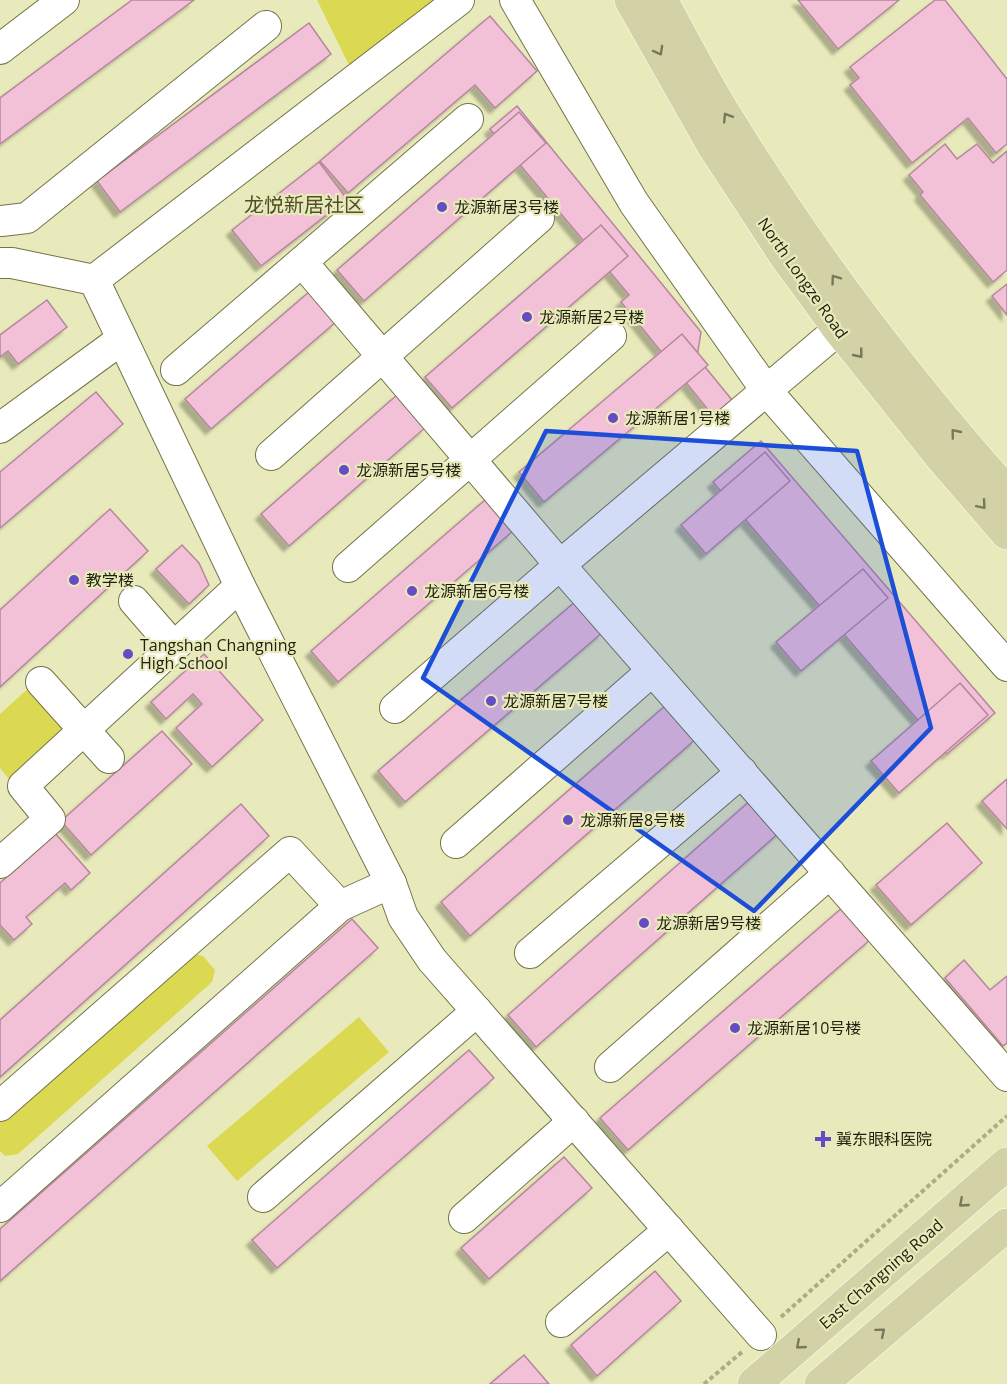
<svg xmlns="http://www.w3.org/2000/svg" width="1007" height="1384" font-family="'Open Sans','Noto Sans SC',sans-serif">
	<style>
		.green { fill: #dad951 }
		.building { fill: #f2c0d7; stroke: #b4879c; stroke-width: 1.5; filter: url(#shadow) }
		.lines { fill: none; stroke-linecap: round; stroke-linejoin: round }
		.minor-casing { stroke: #747449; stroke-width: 32 }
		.major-casing { stroke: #fff; stroke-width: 34 }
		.path { stroke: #acad87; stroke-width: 4; stroke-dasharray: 4.5 3; stroke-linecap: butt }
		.minor { stroke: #fff; stroke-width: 30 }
		.major { stroke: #d2d2a6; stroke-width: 33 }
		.oneway { stroke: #78785a }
		.marked { fill: #1d4ed8; fill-opacity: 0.2; stroke: #1d4ed8; stroke-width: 4.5; stroke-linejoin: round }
		.poi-dot { fill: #664bc4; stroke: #e9eabb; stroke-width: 2 }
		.labels { text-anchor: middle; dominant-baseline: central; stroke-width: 4.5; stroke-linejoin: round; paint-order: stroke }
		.poi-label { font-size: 16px; fill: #1f1f0d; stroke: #e9eabb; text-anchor: start }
		.street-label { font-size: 16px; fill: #1f1f0d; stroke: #e9eabb }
		.quarter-label { font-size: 20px; fill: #505027; stroke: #e9eabb }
	</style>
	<defs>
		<filter id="shadow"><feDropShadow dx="-5.5" dy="5.5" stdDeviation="1.5" flood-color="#0004"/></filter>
	</defs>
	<rect width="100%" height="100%" fill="#e9eabb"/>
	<g class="green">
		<path d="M317,0H438L349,65Z"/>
		<path d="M33,684L69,725L9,779L0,768V714Z"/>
		<path d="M186,952L203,956L215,970L212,982L18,1154L5,1156L0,1151V1118Z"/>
		<path d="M359,1017L389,1052L237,1181L207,1146Z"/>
	</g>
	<g class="building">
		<path d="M132,0H194L0,144V98Z"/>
		<path d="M798,0H899L838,49Z"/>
		<path d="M935,0H945L1007,79V144L996,153L968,118L912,163L850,85L859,78L850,67Z"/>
		<path d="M490,16L537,71L495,108L475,85L348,193L320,161Z"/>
		<path d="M309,23L331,54L120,212L97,181Z"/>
		<path d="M517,106L701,332L697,357L732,400L713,416L621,302L629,295L490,129Z"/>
		<path d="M519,112L546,143L364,301L337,270Z"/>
		<path d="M945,144L957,159L977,144L993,163L1007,151V270L993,282L920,195L923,192L909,175Z"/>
		<path d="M319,162L347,199L261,266L232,230Z"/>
		<path d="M601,225L628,256L452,408L425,377Z"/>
		<path d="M1007,284V315L992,296Z"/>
		<path d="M310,291L336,322L211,429L185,399Z"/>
		<path d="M47,300L67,327L18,364L8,351L0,357V335Z"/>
		<path d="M682,334L708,365L544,502L519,472Z"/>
		<path d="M96,392L123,424L0,528V472Z"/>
		<path d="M398,394L426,427L289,546L261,514Z"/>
		<path d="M761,441L995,713L947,754L713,482Z"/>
		<path d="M765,452L790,481L706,554L681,525Z"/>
		<path d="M486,499L513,531L338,682L311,651Z"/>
		<path d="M110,509L148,551L0,687V610Z"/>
		<path d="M182,545L199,563L209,585L189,604L156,569Z"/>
		<path d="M863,569L888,598L801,671L776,642Z"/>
		<path d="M576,601L603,632L405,802L378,771Z"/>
		<path d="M204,654L263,720L212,767L176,728L202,704L193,694L166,719L151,702Z"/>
		<path d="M960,683L988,715L899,793L871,761Z"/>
		<path d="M666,705L696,739L470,936L441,902Z"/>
		<path d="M162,731L192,764L91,855L61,821Z"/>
		<path d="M1007,779V829L982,801Z"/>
		<path d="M752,799L781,831L536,1047L508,1015Z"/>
		<path d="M241,804L269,836L0,1077V1020Z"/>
		<path d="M947,823L982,863L911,925L876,885Z"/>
		<path d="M55,833L90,873L71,890L65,883L26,917L32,924L14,940L0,925V883Z"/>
		<path d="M843,907L871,939L628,1150L600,1118Z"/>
		<path d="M352,919L378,948L0,1281V1229Z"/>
		<path d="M964,960L990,990L1007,976V1043L1003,1046L945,978Z"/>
		<path d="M469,1050L494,1078L277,1268L252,1240Z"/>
		<path d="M564,1157L592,1188L489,1279L461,1248Z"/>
		<path d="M655,1271L681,1301L597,1376L571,1345Z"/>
		<path d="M524,1355L549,1384H490Z"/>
	</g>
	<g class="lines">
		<g class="minor-casing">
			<g id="minor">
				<path d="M459,0L94,280L240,586L391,883L403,917L432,960L761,1335"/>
				<path d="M515,0L634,203L766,390L1007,666"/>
				<path d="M0,49L64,0"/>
				<path d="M1,221L27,218L266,26"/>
				<path d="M302,262L560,565L1007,1076"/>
				<path d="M0,263H12L94,280"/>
				<path d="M176,370L468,119"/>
				<path d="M0,428L122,339"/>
				<path d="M271,455L539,218"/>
				<path d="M348,567L611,336"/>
				<path d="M134,601L174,647"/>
				<path d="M41,682L109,758"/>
				<path d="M395,708L560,565L839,329"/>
				<path d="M456,843L652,671"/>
				<path d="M0,863L50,819L23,786L240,586"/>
				<path d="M530,953L742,772"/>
				<path d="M610,1067L830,873"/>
				<path d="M0,1106L290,852L340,906"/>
				<path d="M263,1197L477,1011"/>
				<path d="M0,1207L340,906L391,883"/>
				<path d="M464,1218L574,1121"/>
				<path d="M561,1322L669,1230"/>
			</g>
		</g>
		<g class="major-casing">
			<g id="major">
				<path d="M631,0L713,145L785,255L839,329L943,459L1007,533"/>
				<path d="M661,0C682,38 702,78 725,115C807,249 903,376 1007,493"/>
				<path d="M754,1384L1007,1164"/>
				<path d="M821,1384L1007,1225"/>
			</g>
		</g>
		<g class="path">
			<path d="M781,1317L1007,1116"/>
			<path d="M704,1384L742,1352"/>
		</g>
		<use href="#minor" class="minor"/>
		<use href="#major" class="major"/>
	</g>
	<defs><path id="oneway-chevron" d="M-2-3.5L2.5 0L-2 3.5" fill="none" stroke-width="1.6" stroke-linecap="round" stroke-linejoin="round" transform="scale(1.5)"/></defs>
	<g class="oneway">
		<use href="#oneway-chevron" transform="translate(659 51) rotate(61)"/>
		<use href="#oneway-chevron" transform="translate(727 117) rotate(-122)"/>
		<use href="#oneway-chevron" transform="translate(835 279) rotate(-126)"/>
		<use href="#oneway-chevron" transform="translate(859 354) rotate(51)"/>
		<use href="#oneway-chevron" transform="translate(955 433) rotate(-129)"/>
		<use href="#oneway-chevron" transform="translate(982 505) rotate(49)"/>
		<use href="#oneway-chevron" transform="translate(963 1203) rotate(139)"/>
		<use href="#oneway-chevron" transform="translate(881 1332) rotate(-40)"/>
		<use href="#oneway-chevron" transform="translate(800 1345) rotate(139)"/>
	</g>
	<path class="marked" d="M546,431L857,451L931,728L754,911L423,678Z"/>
	<g class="poi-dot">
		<circle cx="442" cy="207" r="6"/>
		<circle cx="527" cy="317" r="6"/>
		<circle cx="613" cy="418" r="6"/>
		<circle cx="344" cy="470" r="6"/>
		<circle cx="74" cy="580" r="6"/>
		<circle cx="412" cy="591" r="6"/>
		<circle cx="128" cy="654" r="6"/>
		<circle cx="491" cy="701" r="6"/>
		<circle cx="568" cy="820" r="6"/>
		<circle cx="644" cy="923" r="6"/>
		<circle cx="735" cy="1028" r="6"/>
		<path d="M820 1130h6v6h6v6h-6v6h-6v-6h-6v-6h6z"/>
	</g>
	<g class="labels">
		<g class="poi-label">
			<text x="454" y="207">龙源新居3号楼</text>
			<text x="539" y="317">龙源新居2号楼</text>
			<text x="625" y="418">龙源新居1号楼</text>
			<text x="356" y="470">龙源新居5号楼</text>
			<text x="86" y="580">教学楼</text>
			<text x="424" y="591">龙源新居6号楼</text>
			<text x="140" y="645">Tangshan Changning<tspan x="140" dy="18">High School</tspan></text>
			<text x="503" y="701">龙源新居7号楼</text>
			<text x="580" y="820">龙源新居8号楼</text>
			<text x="656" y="923">龙源新居9号楼</text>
			<text x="747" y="1028">龙源新居10号楼</text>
			<text x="836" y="1139">冀东眼科医院</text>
		</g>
		<g class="street-label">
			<text transform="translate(803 278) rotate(55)">North Longze Road</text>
			<text transform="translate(881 1274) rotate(-41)">East Changning Road</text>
		</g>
		<g class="quarter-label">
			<text x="304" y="204">龙悦新居社区</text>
		</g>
	</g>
</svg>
